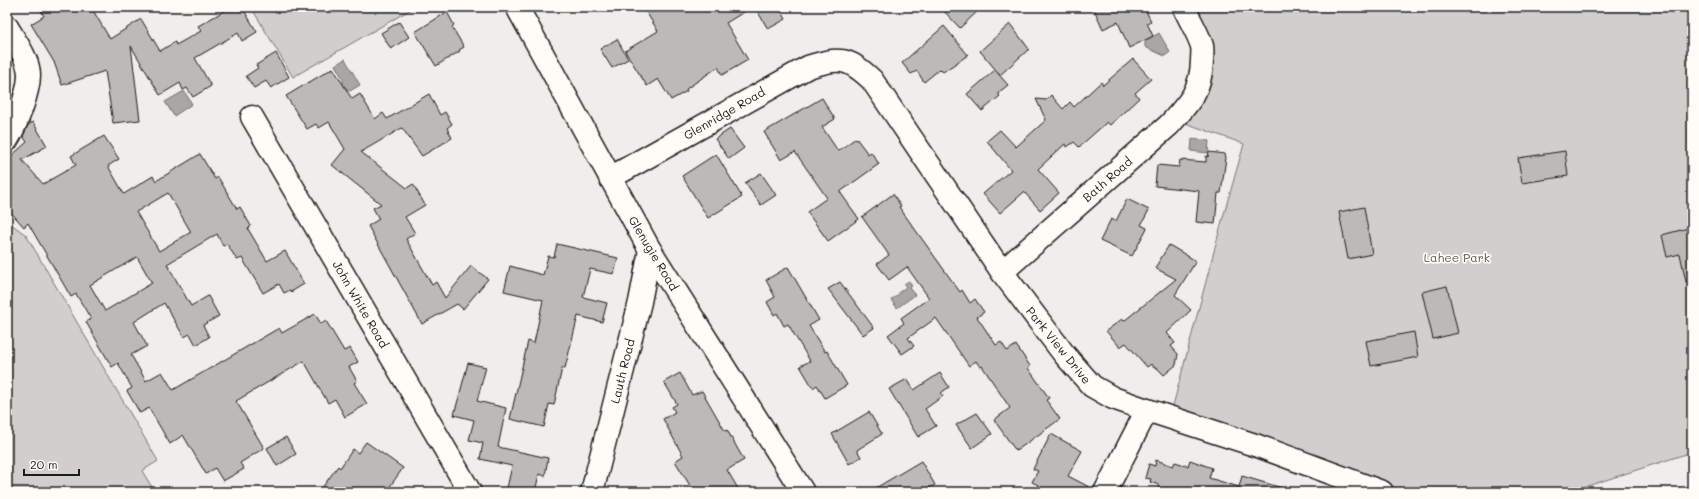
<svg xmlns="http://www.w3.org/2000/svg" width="1699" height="499" font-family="Mali,sans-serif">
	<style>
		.green { fill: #d0cfcc; stroke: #767674 }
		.water { fill: #a8a7a3; stroke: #706f6d }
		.building { fill: #bbbab6; stroke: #1c1c1c; fill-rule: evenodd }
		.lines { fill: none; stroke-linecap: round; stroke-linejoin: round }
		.minor-casing { stroke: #1c1c1c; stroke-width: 25 }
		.minor { stroke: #fdfcf7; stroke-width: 22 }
		.labels { text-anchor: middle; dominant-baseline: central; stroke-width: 3.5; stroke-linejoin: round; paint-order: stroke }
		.street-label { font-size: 12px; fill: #1c1c1c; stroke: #fdfcf7 }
		.park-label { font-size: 12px; fill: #5b5b5a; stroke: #fdfcf7 }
	</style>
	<rect width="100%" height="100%" fill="#f0eeea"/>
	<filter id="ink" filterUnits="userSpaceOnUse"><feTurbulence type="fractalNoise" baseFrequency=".025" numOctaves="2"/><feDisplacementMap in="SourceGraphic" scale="8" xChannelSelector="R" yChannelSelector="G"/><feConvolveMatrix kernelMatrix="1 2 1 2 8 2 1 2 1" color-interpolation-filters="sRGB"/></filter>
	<g filter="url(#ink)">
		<g class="green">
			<path d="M251,7H415L293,77Z"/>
			<path d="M1183,7H1692V452L1569,492H1383L1170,417L1222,221L1244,144L1174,119L1201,78Z"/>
			<path d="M7,221L26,235L158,461L142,471L155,492H7Z"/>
		</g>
		<g class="water">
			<path d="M1159,33L1170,52L1165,56L1145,47V41Z"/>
			<path d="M345,59L360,85L350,91L343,86V79L335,65Z"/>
			<path d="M184,91L192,104L174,116L165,102Z"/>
			<path d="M1192,139L1209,141L1208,153L1191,151Z"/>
			<path d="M909,281L912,286L909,288L915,295L897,308L891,300L899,294V292L906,287L904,284Z"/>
		</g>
		<g class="building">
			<path d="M39,7H91L110,39L141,19L160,51L175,42L176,45L201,31L198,26L231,7H242L257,32L242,41L238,33L195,58L211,86L193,97L187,88L183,90L180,83L160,95L131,46L140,120L113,123L105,71L62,85L54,62L31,24L44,16Z"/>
			<path d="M643,7H752L726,23L748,60L722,75L718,67L686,89L687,91L671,100L658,79L647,86L625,51L658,31Z"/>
			<path d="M755,7H779L786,19L768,29Z"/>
			<path d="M940,7H982L960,28Z"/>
			<path d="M1093,7H1149L1145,9L1151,21L1147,23L1153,36L1129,48L1118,22L1103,29Z"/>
			<path d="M447,12L454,25L452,27L464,47L459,50L460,51L436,66L415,32Z"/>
			<path d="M399,22L409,37L391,49L381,33Z"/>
			<path d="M1010,24L1029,49L1000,75L980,51Z"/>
			<path d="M944,26L968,55L943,72L940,69L924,82L917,71L911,74L902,63Z"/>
			<path d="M617,39L628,59L612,68L600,49Z"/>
			<path d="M276,53L289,77L271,88L266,81L254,88L246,76L258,68L256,65Z"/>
			<path d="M1133,59L1151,79L1135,93L1139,98L1110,125L1107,122L1079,147L1074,142L1067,147L1065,144L1038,169L1059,193L1040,210L1024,192L1000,213L983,194L1011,170L987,141L1000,130L1016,147L1046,120L1036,99L1046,100L1051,95L1063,109L1070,102L1074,107L1101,82L1103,85Z"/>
			<path d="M333,68L352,99L360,94L375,119L383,113L387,119L429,94L440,115L445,112L452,124L447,128L452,138L422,156L402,128L361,152L407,188L413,184L425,205L405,217L415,233L406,239L432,285L436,282L445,298L471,266L488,279L463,309L457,304L422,324L368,226L379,219L373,208L381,204L332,165L345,149L329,122L319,128L316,124L307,129L286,96Z"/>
			<path d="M995,70L1008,85L998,93L1000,96L982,111L967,94Z"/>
			<path d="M822,98L835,119L822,127L838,151L856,138L868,154L871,152L879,164L840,192L859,219L828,241L807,212L827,198L795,152L781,160L764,132Z"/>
			<path d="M33,122L47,146L22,160L43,184L76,165L71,156L104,136L119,159L108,166L124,194L153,176L156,181L200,154L215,179L218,177L237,209L240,207L251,226L248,229L267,261L285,251L304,284L291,292L290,290L284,293L279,284L263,293L242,258L237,260L227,244L223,246L217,234L167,264L191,306L208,296L219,316L203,325L209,337L196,345L190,334L184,337L164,303L134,322L147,346L131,355L146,381L162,372L173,390L279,328L282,333L315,314L321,324L326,321L344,351L350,348L358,362L349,367L357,381L354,383L367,404L345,417L335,399L328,403L304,361L236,401L264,448L240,463L244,469L223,481L215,468L206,474L183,435L170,444L149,408L140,413L127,391L132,388L118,363L112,367L86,322L91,319L76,294L71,297L28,223L24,227L7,208V160L27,142L23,136L28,125ZM168,193L191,232L159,251L136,212ZM137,257L152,283L105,311L90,285Z"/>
			<path d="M730,129L744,148L729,159L715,139Z"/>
			<path d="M1565,151L1568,176L1522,183L1518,158Z"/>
			<path d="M1209,152L1225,154L1226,158L1221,193H1218L1215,224L1196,222L1199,191L1155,186L1157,165L1179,167L1180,160L1206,162V156L1208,157Z"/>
			<path d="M716,154L742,197L708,218L682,176Z"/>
			<path d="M761,173L776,195L761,205L745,183Z"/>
			<path d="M893,194L901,206L899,207L960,292L962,290L970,303L975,299L984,312L977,317L996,345L1001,342L1007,351L1016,345L1030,366L1028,368L1049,398L1046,400L1060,419L1016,451L994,420L1010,408L982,366L980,367L976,361L969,366L936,318L908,338L914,346L902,354L888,335L904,323L901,318L929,298L907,267L889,280L877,264L889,255L862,217Z"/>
			<path d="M1127,199L1149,210L1141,225L1147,228L1132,256L1100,241L1111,219L1116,221Z"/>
			<path d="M1364,207L1372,254L1348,259L1339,212Z"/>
			<path d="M1692,227V282H1686L1680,254L1667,257L1662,235Z"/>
			<path d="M557,244L618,258L614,274L590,269L583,297L607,303L602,322L578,316L565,368H562L554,405L549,404L544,427L510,419L528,341L534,343L543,300L504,291L510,266L543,275L548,256L554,257Z"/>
			<path d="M1169,245L1196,261L1175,295L1191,310L1167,333L1175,343L1171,346L1178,354L1176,365L1164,375L1156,367L1154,368L1151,364L1147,367L1126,343L1120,347L1106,331L1122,319L1124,321L1176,279L1155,268Z"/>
			<path d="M788,267L819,320L809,326L825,352L827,351L847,385L825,398L817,385L813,388L800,366L810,361L788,324L784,326L777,313L774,315L767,302L775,297L766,280Z"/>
			<path d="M840,282L874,328L863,335L828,289Z"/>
			<path d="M1447,286L1458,333L1433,339L1422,292Z"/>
			<path d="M1414,332L1418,357L1371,366L1366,341Z"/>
			<path d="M468,363L486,367L477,401L506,408L498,447L548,458L545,476L539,474L535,492L507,488L512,466L480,459L483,443L469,440L474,420L454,415Z"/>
			<path d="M680,373L692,395L702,391L725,431L727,430L744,460L727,470L740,492H694L675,461L683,456L663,419L675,412L672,407L677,404L664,382Z"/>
			<path d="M940,373L949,387L941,393L943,396L925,409L936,426L918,437L889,389L907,379L914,390Z"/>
			<path d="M869,412L882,434L857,450L861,457L849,464L832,434Z"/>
			<path d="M977,413L992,434L972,448L956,425Z"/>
			<path d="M1051,434L1082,451L1068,476L1093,489V492H1037L1040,486L1032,482L1038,471L1033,469Z"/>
			<path d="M286,437L296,454L277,466L267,448Z"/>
			<path d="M366,442L403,468L386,492H319L338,466L340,468L353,449L358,453Z"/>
			<path d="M1156,460L1173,466L1175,462L1188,466L1190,460L1212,468L1209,478L1239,487L1242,476L1282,488V492H1157L1159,485L1150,482L1151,479L1145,478L1149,464L1155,466Z"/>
			<path d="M921,461L935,485L923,492H869Z"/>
		</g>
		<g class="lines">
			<g class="minor-casing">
				<g id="minor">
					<path d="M517,7L650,250L803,492"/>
					<path d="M7,27C15,41 29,59 29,75C29,92 16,126 7,140"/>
					<path d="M252,117L470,492"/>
					<path d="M610,178L808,67C839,57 848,57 872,80L1002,272L1064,354L1092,386L1113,398L1147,410L1258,446L1382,492"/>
					<path d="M1002,272L1169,125C1189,103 1201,91 1202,61C1202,57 1203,51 1202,46C1198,33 1189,19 1184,7"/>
					<path d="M592,492L640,302L650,250"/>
					<path d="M1105,492L1147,410"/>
				</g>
			</g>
			<use href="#minor" class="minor"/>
		</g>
	</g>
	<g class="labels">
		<g class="street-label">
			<text transform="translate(724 113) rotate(-30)">Glenridge Road</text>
			<text transform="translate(1107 179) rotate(-41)">Bath Road</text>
			<text transform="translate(654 253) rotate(59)">Glenugie Road</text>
			<text transform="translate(361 304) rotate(60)">John White Road</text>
			<text transform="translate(1059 345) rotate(51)">Park View Drive</text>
			<text transform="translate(622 371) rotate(-76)">Lauth Road</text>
		</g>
		<g class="park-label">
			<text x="1457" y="257">Lahee Park</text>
		</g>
	</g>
	<rect width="1699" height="499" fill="none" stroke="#fdfcf7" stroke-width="24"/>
	<rect x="12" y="12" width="1675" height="475" fill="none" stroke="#1c1c1c" stroke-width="1.5" filter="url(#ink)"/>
	<path d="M24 469v6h55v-6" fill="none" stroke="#1c1c1c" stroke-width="2"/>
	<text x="30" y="469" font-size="12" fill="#1c1c1c" stroke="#fdfcf7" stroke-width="3" paint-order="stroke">20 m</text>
</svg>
